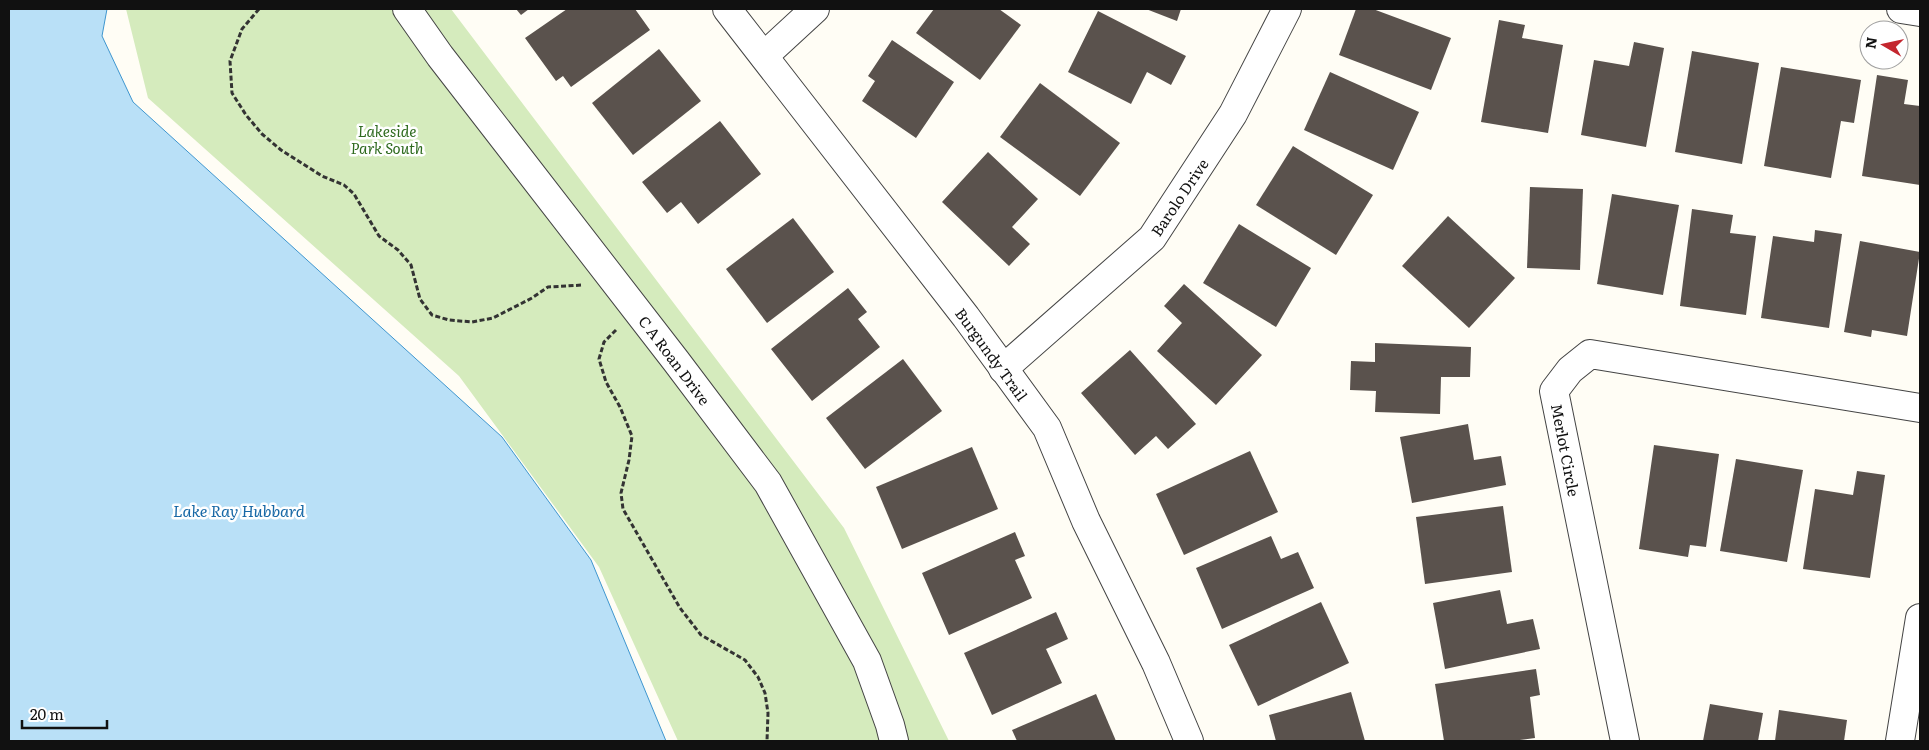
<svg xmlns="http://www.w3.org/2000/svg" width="1929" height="750" font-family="Literata,serif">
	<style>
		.green { fill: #d5ebbd }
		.water { fill: #b9e0f7; stroke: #3f96cf }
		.building { fill: #5a524d }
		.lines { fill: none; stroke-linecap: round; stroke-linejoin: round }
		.minor-casing { stroke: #444; stroke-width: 30 }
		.path { stroke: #333; stroke-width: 3; stroke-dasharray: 5 2.5; stroke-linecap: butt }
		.minor { stroke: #fff; stroke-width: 28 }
		.labels { text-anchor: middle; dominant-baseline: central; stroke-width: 5; stroke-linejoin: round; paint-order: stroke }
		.park-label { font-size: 15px; font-style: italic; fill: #2f6b1f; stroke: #fff }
		.street-label { font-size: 15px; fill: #111; stroke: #fff }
		.water-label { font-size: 16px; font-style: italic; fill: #1768a6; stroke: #fff }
	</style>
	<rect width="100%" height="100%" fill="#fffdf5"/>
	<path class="green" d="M126,9H451L844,528L949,741H678L599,567L459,376L148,98Z"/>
	<path class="water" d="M9,9H107L102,36L133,102L502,437L591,560L666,741H9Z"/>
	<g class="building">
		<path d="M516,9H529L521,15Z"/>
		<path d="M567,9H635L650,30L571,87L563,76L556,81L525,38Z"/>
		<path d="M934,9H999L1021,25L980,80L916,33Z"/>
		<path d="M1146,9H1181L1177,21Z"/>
		<path d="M1356,9H1373L1451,38L1431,90L1339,55Z"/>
		<path d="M1098,11L1186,56L1171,85L1147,72L1131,104L1068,72Z"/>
		<path d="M1499,20L1525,25L1522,38L1563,45L1548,133L1481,122Z"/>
		<path d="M892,40L954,82L916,138L862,101L875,81L868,76Z"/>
		<path d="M1634,42L1664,48L1646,147L1581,135L1594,60L1629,66Z"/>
		<path d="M659,49L701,101L633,155L592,103Z"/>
		<path d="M1692,51L1759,63L1742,164L1675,152Z"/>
		<path d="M1781,67L1861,80L1854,123L1841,121L1831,178L1764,166Z"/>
		<path d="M1330,72L1419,112L1393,170L1304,130Z"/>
		<path d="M1877,75L1908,80L1904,104L1920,106V185L1862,176Z"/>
		<path d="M1040,83L1120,143L1080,196L1000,137Z"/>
		<path d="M720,121L761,174L698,224L681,202L667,213L642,182Z"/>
		<path d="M1293,146L1373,195L1336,255L1256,205Z"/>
		<path d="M988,152L1038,199L1012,227L1030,244L1009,266L942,202Z"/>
		<path d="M1530,187L1583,189L1580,270L1527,268Z"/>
		<path d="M1612,194L1679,205L1663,295L1597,284Z"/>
		<path d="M1692,209L1733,215L1730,233L1756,236L1746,315L1680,306Z"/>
		<path d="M1448,216L1515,278L1469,328L1402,266Z"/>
		<path d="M793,218L834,272L767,323L726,269Z"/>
		<path d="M1239,224L1311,268L1276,327L1203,283Z"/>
		<path d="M1815,230L1842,234L1829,328L1761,318L1773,236L1814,242Z"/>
		<path d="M1860,241L1920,252L1907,336L1872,330L1871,337L1844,332Z"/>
		<path d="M1184,284L1262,355L1216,405L1157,351L1182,323L1164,306Z"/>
		<path d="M848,288L867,312L858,319L880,347L812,401L771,349Z"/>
		<path d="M1375,343L1471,347L1470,377H1441L1440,414L1375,412L1376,391L1350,390L1351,361L1375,362Z"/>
		<path d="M1130,350L1196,424L1168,449L1156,436L1135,455L1081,393Z"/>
		<path d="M903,359L942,411L865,469L826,418Z"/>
		<path d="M1468,424L1474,460L1501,456L1506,485L1412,503L1400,437Z"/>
		<path d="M1654,445L1719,454L1706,547L1690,545L1688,557L1639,549Z"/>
		<path d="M972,447L998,509L902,549L876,487Z"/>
		<path d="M1250,451L1278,512L1184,555L1156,494Z"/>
		<path d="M1736,459L1803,470L1787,562L1720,551Z"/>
		<path d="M1857,471L1885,475L1870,578L1803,569L1815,489L1853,495Z"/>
		<path d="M1503,506L1512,572L1425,584L1416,517Z"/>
		<path d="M1015,532L1025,556L1015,560L1032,598L949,635L922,573Z"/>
		<path d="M1271,536L1281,559L1298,552L1314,588L1222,629L1196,568Z"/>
		<path d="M1500,590L1507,624L1533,619L1540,649L1445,669L1433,603Z"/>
		<path d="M1321,602L1349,663L1258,706L1229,645Z"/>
		<path d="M1056,612L1068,639L1046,649L1062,683L992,715L964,653Z"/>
		<path d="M1536,669L1540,695L1530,697L1535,738L1511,741H1444L1435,684Z"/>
		<path d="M1351,692L1365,741H1276L1269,715Z"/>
		<path d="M1096,694L1116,741H1017L1012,730Z"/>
		<path d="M1710,704L1763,713L1758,741H1703Z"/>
		<path d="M1779,710L1847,720L1844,741H1775Z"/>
	</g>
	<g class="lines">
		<g class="minor-casing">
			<g id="minor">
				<path d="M407,9L440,56L676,361L768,483L867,661L890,725L894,741"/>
				<path d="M727,9L966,317L1047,428L1086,521L1156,663L1189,741"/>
				<path d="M1901,9L1920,12"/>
				<path d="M764,56L815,9"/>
				<path d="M1003,369L1152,238L1233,114L1287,9"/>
				<path d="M1625,741L1554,391L1570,370L1590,354L1920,408"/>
				<path d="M1900,741L1920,618"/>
			</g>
		</g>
		<g class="path">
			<path d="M259,9L242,29L230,61L232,93L246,115L262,134L281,150L322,176L344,185L354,194L379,236L398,250L411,265L420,299L432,315L449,320L472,322L493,318L532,298L548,287L583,285"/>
			<path d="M616,330L604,342L599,359L606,382L620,407L632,436L629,460L621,493L623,509L680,608L701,635L745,660L758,677L765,693L768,713L767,741"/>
		</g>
		<use href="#minor" class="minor"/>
	</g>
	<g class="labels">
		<g class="park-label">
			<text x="387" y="130">Lakeside<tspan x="387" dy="17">Park South</tspan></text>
		</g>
		<g class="street-label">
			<text transform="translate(1179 197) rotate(-56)">Barolo Drive</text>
			<text transform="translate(992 354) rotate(54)">Burgundy Trail</text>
			<text transform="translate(675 360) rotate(53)">C A Roan Drive</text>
			<text transform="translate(1566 450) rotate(79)">Merlot Circle</text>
		</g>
		<g class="water-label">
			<text x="239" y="510">Lake Ray Hubbard</text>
		</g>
	</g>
	<rect width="1929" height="750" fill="none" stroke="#111111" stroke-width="20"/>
	<g transform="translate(1884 45) rotate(279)"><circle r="24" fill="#ffffff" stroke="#a0a0a0"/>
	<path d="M0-4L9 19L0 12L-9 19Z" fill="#c4262e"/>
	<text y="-8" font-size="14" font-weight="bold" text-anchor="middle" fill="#111111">N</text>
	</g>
	<path d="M22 720v8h85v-8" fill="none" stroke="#111111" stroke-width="2.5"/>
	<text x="30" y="720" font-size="15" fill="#111111" stroke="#ffffff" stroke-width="4" paint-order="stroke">20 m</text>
</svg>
